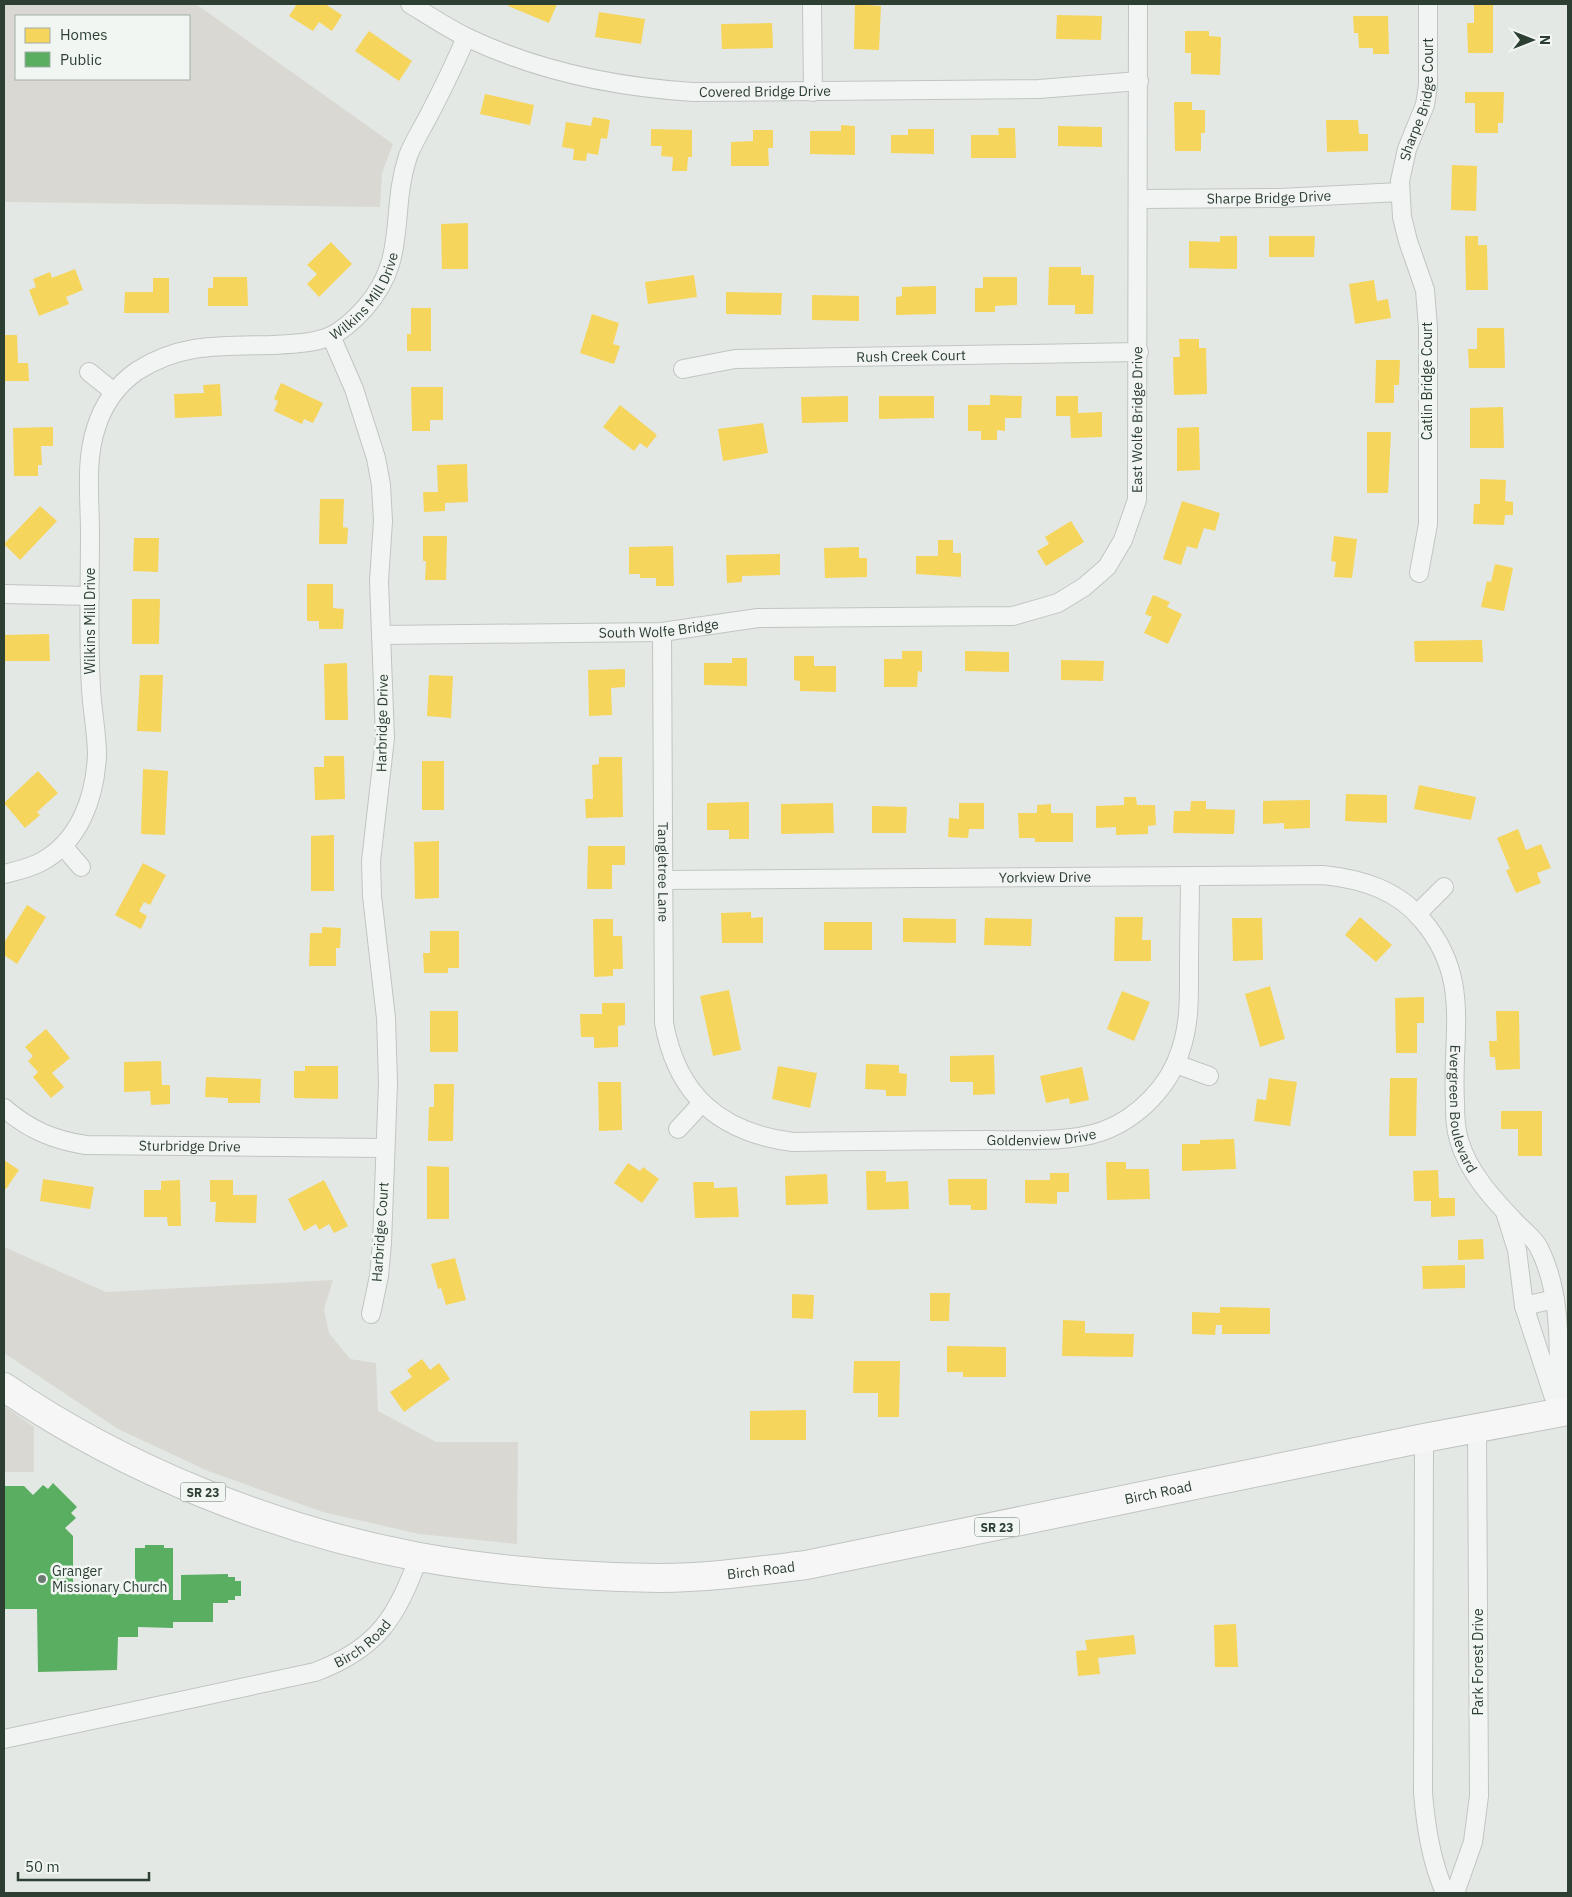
<svg xmlns="http://www.w3.org/2000/svg" width="1572" height="1897" font-family="'IBM Plex Sans',sans-serif">
	<style>
		.green { fill: #dad8d3; fill-rule: evenodd }
		.homes { fill: #f6d55c }
		.public { fill: #5aae61 }
		.lines { fill: none; stroke-linecap: round; stroke-linejoin: round }
		.minor-casing { stroke: #c0c5c2; stroke-width: 20 }
		.primary-casing { stroke: #c0c5c1; stroke-width: 30 }
		.minor { stroke: #f2f4f3; stroke-width: 18 }
		.primary { stroke: #f6f6f6; stroke-width: 28 }
		.poi-dot { fill: #6c7a71; stroke: #f1f6f3; stroke-width: 2 }
		.labels { text-anchor: middle; dominant-baseline: central; stroke-width: 5; stroke-linejoin: round; paint-order: stroke }
		.shield { fill: #f1f6f3; stroke: #67766c; stroke-width: 1 }
		.shield-label { font-size: 12px; font-weight: bold; fill: #2c3f32 }
		.street-label { font-size: 14px; fill: #2c3f32; stroke: #f1f6f3 }
		.poi-label { font-size: 14px; fill: #2c3f32; stroke: #f1f6f3; text-anchor: start }
	</style>
	<rect width="100%" height="100%" fill="#e3e8e5"/>
	<g class="green">
		<path d="M4,4H196L393,144L382,173L380,207L4,202ZM16,16H189V79H16Z"/>
		<path d="M4,1247L106,1292L333,1280L324,1309L329,1333L350,1359L376,1363L378,1411L436,1442H518L517,1544L419,1534L323,1512L208,1471L118,1429L4,1353Z"/>
		<path d="M4,1406L34,1427V1472H4Z"/>
	</g>
	<g class="homes">
		<path d="M297,4H325L342,15L332,31L319,22L313,31L289,16Z"/>
		<path d="M509,4H557L549,23L508,6Z"/>
		<path d="M855,4L881,6L879,50L854,49Z"/>
		<path d="M1474,4H1493V53H1468L1467,23H1474Z"/>
		<path d="M599,12L645,19L641,44L595,37Z"/>
		<path d="M1057,15L1102,16L1101,40L1056,39Z"/>
		<path d="M1353,16H1388L1389,54H1373V48H1359L1358,33H1354Z"/>
		<path d="M772,23L773,48L722,49L721,24Z"/>
		<path d="M369,31L412,61L399,81L355,51Z"/>
		<path d="M1185,31H1209V36L1221,37L1220,75L1191,74V53H1185Z"/>
		<path d="M1465,92H1504L1503,123H1498V133H1475V103H1465Z"/>
		<path d="M485,94L534,105L530,125L480,114Z"/>
		<path d="M1174,102H1192V110H1205V133H1201V151H1175Z"/>
		<path d="M593,117L610,120L607,139L601,138L598,155L587,153L586,161L573,160L574,149L562,147L566,122L591,126Z"/>
		<path d="M1326,120H1358L1359,134H1368V151L1327,152Z"/>
		<path d="M841,125L855,126V155L810,154V131H841Z"/>
		<path d="M1058,126L1102,127V147L1058,146Z"/>
		<path d="M998,128H1015L1016,158H971V135H999Z"/>
		<path d="M651,129L692,130V157H688L687,171H672L673,157L661,156L662,146H651Z"/>
		<path d="M908,129H934V154L891,153V135H908Z"/>
		<path d="M753,130H773V148H768L769,166H731V142L753,141Z"/>
		<path d="M1452,165L1477,166L1476,211L1451,210Z"/>
		<path d="M468,223V269H442L441,224Z"/>
		<path d="M1220,236H1237V269L1189,268V241L1220,242Z"/>
		<path d="M1269,236H1315L1314,257H1269Z"/>
		<path d="M1465,236H1478V245H1487L1488,290H1466Z"/>
		<path d="M331,242L352,264L319,297L307,284L317,274L307,265Z"/>
		<path d="M1049,267H1081V275H1094L1093,314H1075V305H1048Z"/>
		<path d="M75,269L83,290L66,297L69,304L39,316L29,290L36,287L33,279L50,272L52,278Z"/>
		<path d="M694,275L697,297L648,304L645,282Z"/>
		<path d="M213,277H247L248,306H208V288H213Z"/>
		<path d="M983,277H1017V305L995,306V312H975V288H983Z"/>
		<path d="M153,278H169V313H124L125,292H153Z"/>
		<path d="M1374,280L1377,301L1388,299L1391,318L1355,324L1349,284Z"/>
		<path d="M936,286V314L896,315V297L902,296V287Z"/>
		<path d="M726,292L782,293L781,315L726,314Z"/>
		<path d="M812,295L859,296V321L812,320Z"/>
		<path d="M411,308H431V351H407V334H411Z"/>
		<path d="M592,314L619,323L613,344L620,346L614,364L580,353Z"/>
		<path d="M1477,328H1504L1505,368H1469L1468,349H1477Z"/>
		<path d="M4,335H17L18,363H28L29,381H4Z"/>
		<path d="M1179,339H1199V348H1206L1207,394L1174,395L1173,357H1180Z"/>
		<path d="M1376,360H1400L1399,385H1394V403H1375Z"/>
		<path d="M281,383L323,403L313,423L304,419L302,424L274,411L278,401L274,399Z"/>
		<path d="M220,384L222,416L175,418L174,394L204,393L203,385Z"/>
		<path d="M411,387H443V420H430V431H412Z"/>
		<path d="M990,395L1022,396L1021,418H1005V431L997,430V440H981V431H968V405H990Z"/>
		<path d="M848,396V422L802,423L801,397Z"/>
		<path d="M879,396H934V418L879,419Z"/>
		<path d="M1056,396H1078V413L1102,412V437L1071,438L1070,416H1056Z"/>
		<path d="M620,405L657,435L647,448L640,443L634,451L603,427Z"/>
		<path d="M1503,407L1504,448H1470V408Z"/>
		<path d="M763,423L768,453L723,461L718,429Z"/>
		<path d="M53,427V446H41L42,465H38V476H14L13,428Z"/>
		<path d="M1199,427L1200,470L1177,471V428Z"/>
		<path d="M1367,432H1391L1388,493H1367Z"/>
		<path d="M467,464L468,502L445,503V511L424,512L423,492H438L437,465Z"/>
		<path d="M1480,479L1506,480L1505,501L1513,502V515H1505L1504,525L1473,524L1474,504H1480Z"/>
		<path d="M320,499H344L343,527L348,528L347,544H319Z"/>
		<path d="M1182,501L1220,513L1215,531L1204,528L1197,549L1187,546L1181,565L1163,559Z"/>
		<path d="M40,506L57,521L20,560L4,544Z"/>
		<path d="M1071,521L1084,542L1046,566L1037,551L1049,544L1045,537Z"/>
		<path d="M423,536H447L446,580H425L426,561H423Z"/>
		<path d="M1334,536L1357,539L1352,578L1334,577L1336,562L1331,561Z"/>
		<path d="M134,538H159L158,572L133,571Z"/>
		<path d="M938,540H953V553H961V577L916,574V556H938Z"/>
		<path d="M673,546L674,586H656V578H640V574H629V547Z"/>
		<path d="M859,547V558H867V577L825,578L824,548Z"/>
		<path d="M780,554V575L742,576V582L727,583L726,555Z"/>
		<path d="M1495,564L1513,568L1504,611L1481,607L1487,581L1491,582Z"/>
		<path d="M307,584H333V608L344,609L343,629H319V621H307Z"/>
		<path d="M1153,595L1170,602L1167,607L1182,614L1168,644L1144,633L1152,617L1145,614Z"/>
		<path d="M132,599H160L159,644H132Z"/>
		<path d="M49,634L50,661H5L4,635Z"/>
		<path d="M1482,640L1483,662H1415L1414,641Z"/>
		<path d="M902,651H922V672L918,671L917,687H884V659H902Z"/>
		<path d="M965,651L1009,652V672L965,671Z"/>
		<path d="M794,656H814V666H836V692L800,691V681L794,680Z"/>
		<path d="M732,658H747V686L704,685V663H732Z"/>
		<path d="M1061,660L1104,661L1103,681L1061,680Z"/>
		<path d="M347,663L348,720H325L324,664Z"/>
		<path d="M625,669V687L611,688L612,715L589,716L588,670Z"/>
		<path d="M140,675H163L161,732L137,731Z"/>
		<path d="M429,675L453,676L451,718L427,716Z"/>
		<path d="M324,756H344L345,799L315,800L314,767H324Z"/>
		<path d="M599,757H622L623,817L586,818L585,799H593L592,765L599,764Z"/>
		<rect x="422" y="761" width="22" height="49"/>
		<path d="M143,769L168,771L165,835L141,834Z"/>
		<path d="M38,771L58,793L37,812L40,815L25,828L4,803Z"/>
		<path d="M1419,785L1476,797L1471,820L1414,809Z"/>
		<path d="M1346,794L1387,795V823L1345,821Z"/>
		<path d="M1124,797H1136L1137,805H1155L1156,825L1148,826V834L1116,835V827L1096,828V806L1124,805Z"/>
		<path d="M1310,800V828L1284,829V823L1263,824V801Z"/>
		<path d="M1191,801H1206V809L1235,810L1234,834L1173,833L1174,811H1190Z"/>
		<path d="M749,802V839H729V830H707V803Z"/>
		<path d="M833,803L834,833L781,834V804Z"/>
		<path d="M959,803H984V829H969L968,838L948,837L949,818L959,819Z"/>
		<path d="M1051,804V813H1073V842H1035V838H1019L1018,813H1037V805Z"/>
		<path d="M872,806L907,807L906,833H872Z"/>
		<path d="M1518,829L1526,850L1541,844L1551,868L1537,873L1541,883L1516,893L1506,870L1510,869L1497,838Z"/>
		<path d="M334,835V891H311V836Z"/>
		<path d="M439,841V898L415,899L414,842Z"/>
		<path d="M588,846H625V865H612V889H587Z"/>
		<path d="M143,863L166,875L150,905L144,902L139,911L147,916L141,929L115,915Z"/>
		<path d="M27,905L46,917L17,964L4,955V943Z"/>
		<path d="M751,912V918L763,917V943H722L721,913Z"/>
		<path d="M1115,917H1143L1142,940H1151V961H1114Z"/>
		<path d="M1360,917L1392,945L1376,962L1345,935Z"/>
		<path d="M903,918L956,919V943L903,942Z"/>
		<path d="M985,918L1032,919L1031,946L984,945Z"/>
		<path d="M1232,918H1262L1263,960L1233,961Z"/>
		<path d="M593,919H613V936H622L623,969H613V976L594,977Z"/>
		<rect x="824" y="922" width="48" height="28"/>
		<path d="M322,927L341,928L340,948H336V966H309L310,933H322Z"/>
		<path d="M430,931H459V968H448V973H424L423,953H430Z"/>
		<path d="M1270,986L1285,1039L1260,1047L1245,994Z"/>
		<path d="M729,990L741,1050L713,1056L700,996Z"/>
		<path d="M1122,991L1150,1002L1134,1041L1107,1029Z"/>
		<path d="M1424,997V1023H1417V1053H1396L1395,998Z"/>
		<path d="M602,1003H625V1025L618,1026V1047L594,1048V1037H581L580,1014H602Z"/>
		<rect x="430" y="1011" width="28" height="41"/>
		<path d="M1496,1011H1519L1520,1069L1496,1070L1495,1057H1490L1489,1041H1497Z"/>
		<path d="M46,1029L70,1058L52,1073L64,1087L51,1098L33,1077L38,1072L28,1061L33,1056L25,1047Z"/>
		<path d="M994,1055L995,1094L973,1095V1082H950V1056Z"/>
		<path d="M161,1061L162,1085H170V1104L151,1105L150,1091L124,1092V1062Z"/>
		<path d="M866,1064L899,1065V1073L907,1074L906,1096H886V1090L865,1089Z"/>
		<path d="M305,1066H338V1099L294,1098V1071H305Z"/>
		<path d="M778,1066L817,1073L810,1108L772,1099Z"/>
		<path d="M1082,1067L1089,1100L1070,1104L1069,1098L1046,1103L1040,1076Z"/>
		<path d="M206,1077L261,1079L260,1103H228V1098L205,1097Z"/>
		<path d="M1269,1078L1297,1082L1290,1126L1254,1121L1257,1099L1266,1100Z"/>
		<path d="M1390,1078H1417L1416,1136H1389Z"/>
		<path d="M598,1082H621L622,1130L599,1131Z"/>
		<path d="M434,1084H454L453,1141H428L429,1107H434Z"/>
		<path d="M1501,1111H1542V1156H1518V1129H1501Z"/>
		<path d="M1234,1139L1236,1169L1182,1171V1144H1200V1140Z"/>
		<path d="M4,1160L19,1170L6,1189L4,1188Z"/>
		<path d="M1106,1162H1126V1169H1149L1150,1199L1107,1200Z"/>
		<path d="M628,1163L640,1171L643,1167L659,1179L642,1203L614,1183Z"/>
		<path d="M427,1166L449,1167V1219H427Z"/>
		<path d="M1438,1170L1439,1198H1455V1216L1431,1217V1201H1414L1413,1171Z"/>
		<path d="M866,1171H886V1182L908,1181L909,1209L867,1210Z"/>
		<path d="M1050,1173H1069V1192H1057V1204L1025,1203V1180H1050Z"/>
		<path d="M827,1174L828,1204L786,1205L785,1176Z"/>
		<path d="M43,1179L94,1187L90,1209L40,1201Z"/>
		<path d="M948,1179H987V1210H971V1205H949Z"/>
		<path d="M180,1180L181,1226H168L167,1217H144V1190H161V1181Z"/>
		<path d="M210,1180H233V1195H257L256,1223L215,1222L216,1202H210Z"/>
		<path d="M324,1180L348,1226L334,1233L329,1224L319,1230L316,1224L304,1231L288,1199Z"/>
		<path d="M693,1182H714V1188L737,1187L739,1217L695,1218Z"/>
		<path d="M1483,1239L1484,1259L1458,1260V1240Z"/>
		<path d="M455,1258L466,1300L446,1305L441,1288L438,1289L431,1264Z"/>
		<path d="M1465,1265V1288L1423,1289L1422,1266Z"/>
		<path d="M930,1293H950L949,1321H930Z"/>
		<path d="M792,1294L814,1295L813,1319L792,1318Z"/>
		<path d="M1220,1307L1270,1308V1334H1222V1325H1216L1215,1335L1192,1334V1312L1220,1313Z"/>
		<path d="M1063,1320L1085,1321V1333L1134,1334L1133,1357L1062,1356Z"/>
		<path d="M947,1346L1006,1347V1377H963V1372H947Z"/>
		<path d="M422,1359L430,1370L439,1363L450,1379L404,1412L390,1392L412,1377L407,1370Z"/>
		<path d="M854,1361H900L899,1417H878V1393H853Z"/>
		<path d="M806,1410V1440H750V1411Z"/>
		<path d="M1236,1624L1238,1667H1215L1214,1625Z"/>
		<path d="M1134,1635L1136,1654L1098,1658L1100,1674L1078,1676L1076,1651L1087,1650L1085,1640Z"/>
	</g>
	<path class="public" d="M53,1483L77,1507L71,1513L76,1518L65,1528L73,1536V1586H117V1594H135V1548H145V1545H164V1548H173V1600H181V1575L228,1574V1577H235V1581H241V1596H235V1600H228V1603H213V1622H173V1628L138,1627V1637H118L117,1670L38,1672L37,1609H4V1486H24L33,1495L43,1485L48,1489Z"/>
	<g class="lines">
		<g class="minor-casing">
			<g id="minor">
				<path id="s1" d="M410,4C428,15 446,27 466,37C537,71 615,87 693,92L1039,89L1139,81"/>
				<path d="M812,4L813,92"/>
				<path id="s2" d="M1139,199L1280,198L1400,192"/>
				<path d="M331,336L354,389L376,458L381,485L383,521L379,581L385,738L371,861L372,896L386,1018L388,1083L382,1243L379,1276L371,1314"/>
				<path id="s3" d="M683,369L735,359L1139,352"/>
				<path d="M89,372L114,392"/>
				<path id="s4" d="M1419,573L1428,524V328L1425,290L1408,241L1402,217L1400,181L1407,149L1425,105L1428,85V4"/>
				<path d="M4,594L90,596"/>
				<path id="s5" d="M662,632L664,1023C677,1096 721,1133 793,1142C857,1141 922,1140 986,1140C1021,1140 1070,1143 1103,1131C1138,1118 1170,1086 1181,1049C1190,1022 1189,995 1189,967C1189,937 1190,906 1190,876"/>
				<path id="s6" d="M381,635L662,632L758,618L1013,616L1058,603L1084,587L1107,567L1123,540L1137,500L1138,4"/>
				<path d="M63,846L81,867"/>
				<path id="s7" d="M4,874C16,871 30,868 41,862C80,841 95,797 97,755C97,733 92,710 91,688C88,637 90,585 90,533C90,499 85,461 96,428C103,405 117,385 137,371C181,343 221,346 271,345C290,344 312,344 331,336C343,330 356,318 365,308C409,258 389,213 408,156C413,143 421,130 428,117C442,90 455,64 466,37"/>
				<path id="s8" d="M664,880L1323,875C1362,879 1398,890 1423,921C1472,979 1451,1034 1455,1102C1455,1115 1455,1127 1459,1140C1468,1172 1493,1199 1516,1223C1523,1230 1535,1239 1539,1248C1564,1297 1558,1359 1559,1412"/>
				<path d="M1417,914L1444,887"/>
				<path d="M1176,1064L1209,1076"/>
				<path id="s9" d="M4,1108C30,1130 53,1140 86,1145L385,1148"/>
				<path d="M678,1129L702,1103"/>
				<path d="M1506,1215L1517,1250L1524,1306L1553,1395"/>
				<path d="M1524,1306L1555,1299"/>
				<path d="M1424,1438L1423,1793C1426,1828 1431,1860 1445,1893"/>
				<path id="s10" d="M4,1739L315,1672C379,1648 396,1617 419,1557"/>
				<path d="M1455,1893L1473,1842L1479,1796L1477,1428"/>
			</g>
		</g>
		<g class="primary-casing">
			<g id="primary">
				<path id="s11" d="M4,1387C125,1470 275,1530 419,1557C497,1571 579,1577 659,1578C708,1578 757,1571 806,1565L1424,1438L1568,1411"/>
			</g>
		</g>
		<use href="#minor" class="minor"/>
		<use href="#primary" class="primary"/>
	</g>
	<circle class="poi-dot" cx="42" cy="1579" r="5"/>
	<g class="labels">
		<g class="shield">
			<rect x="180.5" y="1482.5" width="45" height="19" rx="4"/>
			<rect x="974.5" y="1517.5" width="45" height="19" rx="4"/>
		</g>
		<g class="shield-label">
			<text x="203" y="1492">SR 23</text>
			<text x="997" y="1527">SR 23</text>
		</g>
		<g class="street-label">
			<text stroke="none"><textPath href="#s1" startOffset="372">Covered Bridge Drive</textPath></text>
			<text stroke="none"><textPath href="#s4" startOffset="481">Sharpe Bridge Court</textPath></text>
			<text stroke="none"><textPath href="#s2" startOffset="130">Sharpe Bridge Drive</textPath></text>
			<text stroke="none"><textPath href="#s7" startOffset="818">Wilkins Mill Drive</textPath></text>
			<text stroke="none"><textPath href="#s3" startOffset="229">Rush Creek Court</textPath></text>
			<text transform="translate(1427 381) rotate(-90)">Catlin Bridge Court</text>
			<text stroke="none"><textPath href="#s6" startOffset="895">East Wolfe Bridge Drive</textPath></text>
			<text transform="translate(90 621) rotate(-90)">Wilkins Mill Drive</text>
			<text stroke="none"><textPath href="#s6" startOffset="278">South Wolfe Bridge</textPath></text>
			<text transform="translate(382 723) rotate(-89)">Harbridge Drive</text>
			<text stroke="none"><textPath href="#s5" startOffset="240">Tangletree Lane</textPath></text>
			<text stroke="none"><textPath href="#s8" startOffset="381">Yorkview Drive</textPath></text>
			<text stroke="none"><textPath href="#s8" startOffset="969">Evergreen Boulevard</textPath></text>
			<text stroke="none"><textPath href="#s5" startOffset="830">Goldenview Drive</textPath></text>
			<text stroke="none"><textPath href="#s9" startOffset="195">Sturbridge Drive</textPath></text>
			<text transform="translate(380 1232) rotate(-86)">Harbridge Court</text>
			<text stroke="none"><textPath href="#s11" startOffset="1200">Birch Road</textPath></text>
			<text stroke="none"><textPath href="#s11" startOffset="795">Birch Road</textPath></text>
			<text stroke="none"><textPath href="#s10" startOffset="374">Birch Road</textPath></text>
			<text transform="translate(1478 1662) rotate(-90)">Park Forest Drive</text>
		</g>
		<g class="poi-label">
			<text x="52" y="1571">Granger<tspan x="52" dy="16">Missionary Church</tspan></text>
		</g>
	</g>
	<rect width="1572" height="1897" fill="none" stroke="#2c3f32" stroke-width="10"/>
	<rect x="15" y="15" width="175" height="65" fill="#f1f6f3" stroke="#a2ada6"/>
	<rect x="25" y="28" width="25" height="15" fill="#f6d55c" stroke="#a2ada6"/>
	<text x="60" y="40" font-size="15" fill="#2c3f32">Homes</text>
	<rect x="25" y="52" width="25" height="15" fill="#5aae61" stroke="#a2ada6"/>
	<text x="60" y="65" font-size="15" fill="#2c3f32">Public</text>
	<g transform="translate(1532 40) rotate(90)" stroke="#f1f6f3" stroke-width="4" paint-order="stroke">
	<path d="M0-4L9 19L0 12L-9 19Z" fill="#2c3f32"/>
	<text y="-8" font-size="14" font-weight="bold" text-anchor="middle" fill="#2c3f32">N</text>
	</g>
	<path d="M18 1872v8h131v-8" fill="none" stroke="#2c3f32" stroke-width="2.5"/>
	<text x="25" y="1872" font-size="15" fill="#2c3f32" stroke="#f1f6f3" stroke-width="4" paint-order="stroke">50 m</text>
</svg>
